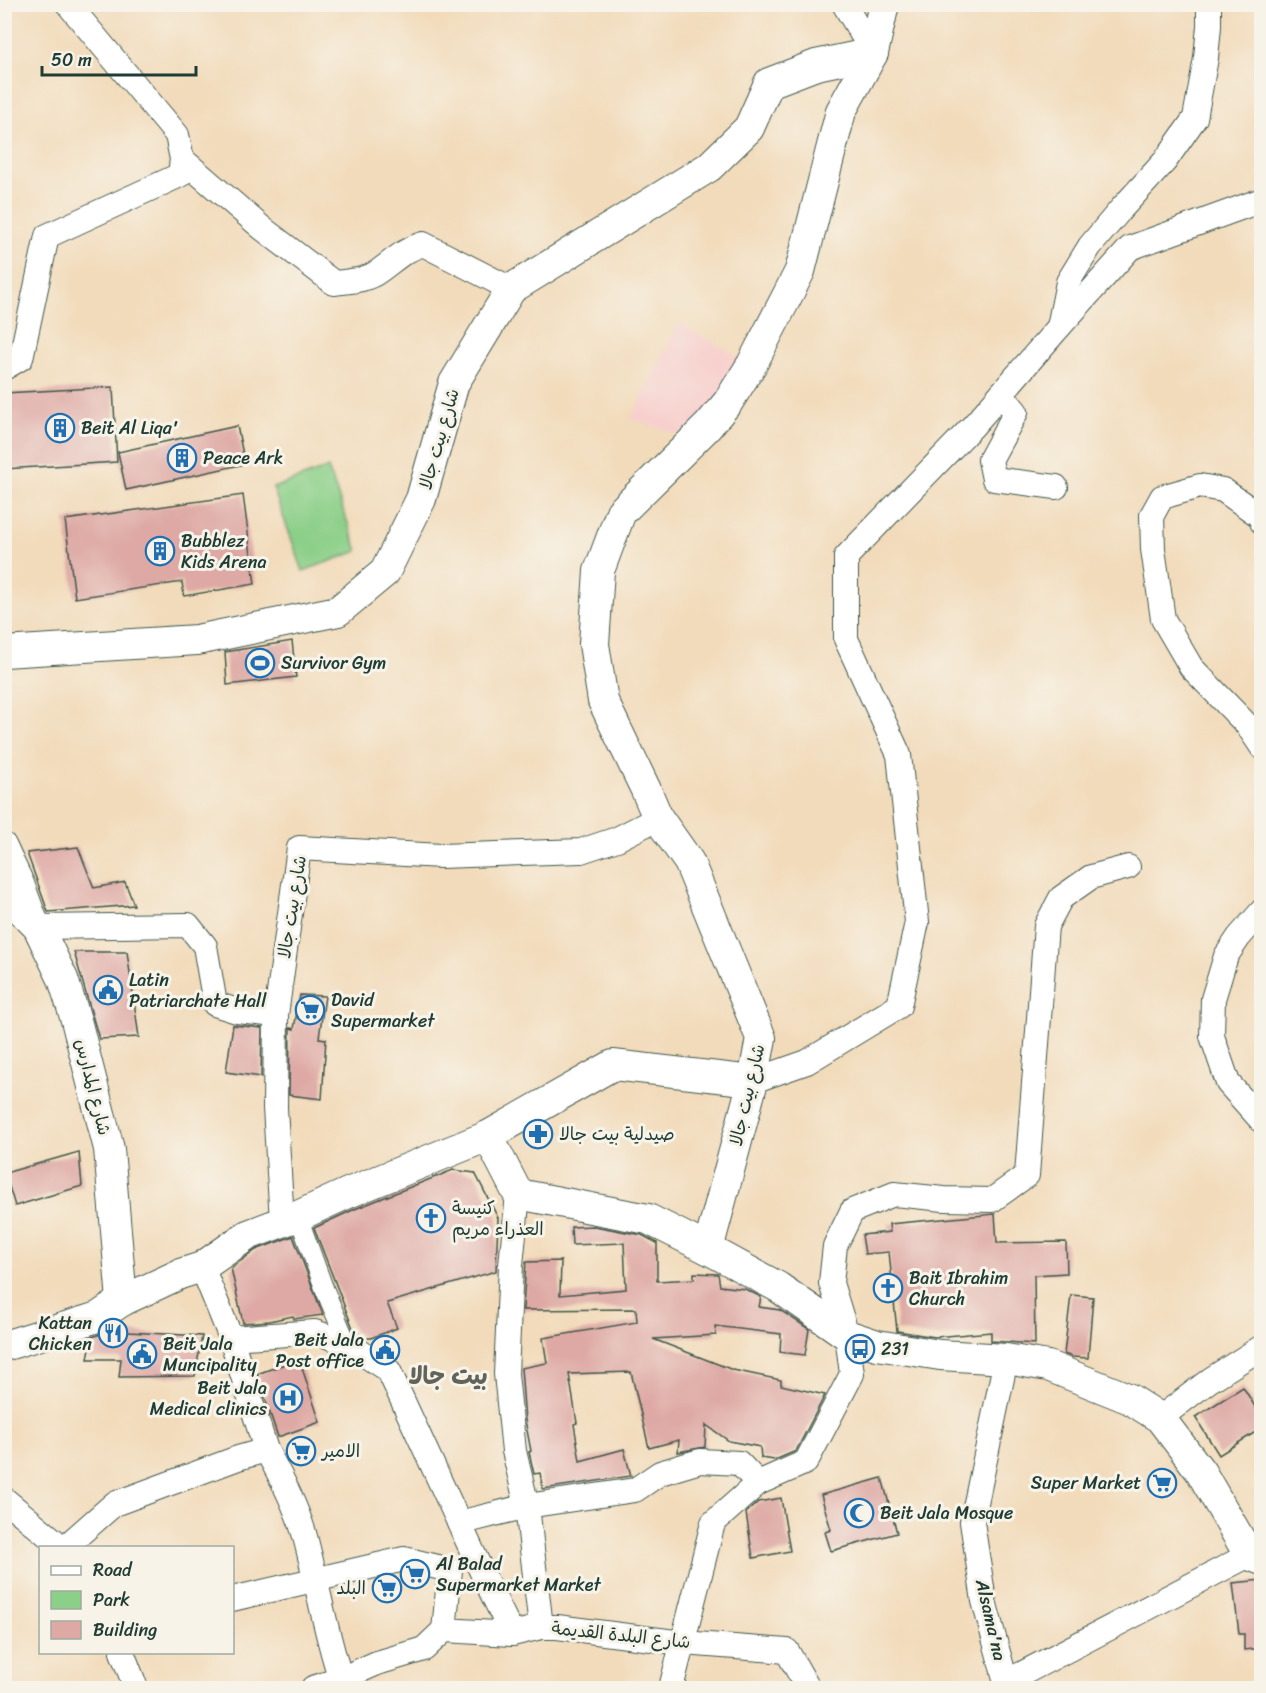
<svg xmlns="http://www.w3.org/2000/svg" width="1266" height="1693" font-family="Sriracha,'Playpen Sans Arabic',sans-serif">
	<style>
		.built { fill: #f7d0cd }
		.green { fill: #8bcf88; stroke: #55865e; stroke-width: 1.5 }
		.building { fill: #dea9a4 }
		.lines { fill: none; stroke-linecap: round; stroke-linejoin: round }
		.pedestrian-casing { stroke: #3f5548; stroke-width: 20 }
		.minor-casing { stroke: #3f5548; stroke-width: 26 }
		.tertiary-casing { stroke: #3f5548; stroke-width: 32 }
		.pedestrian { stroke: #fff; stroke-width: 18 }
		.minor { stroke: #fff; stroke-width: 24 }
		.tertiary { stroke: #fff; stroke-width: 30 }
		.labels { text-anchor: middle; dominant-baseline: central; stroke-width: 6; stroke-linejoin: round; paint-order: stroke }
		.poi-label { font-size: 18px; fill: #1f3d34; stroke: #f7f3e8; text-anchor: start }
		.street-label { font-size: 18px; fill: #1f3d34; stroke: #f7f3e8 }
		.district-label { font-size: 24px; font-weight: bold; fill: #62635b; stroke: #f7f3e8 }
	</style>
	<rect width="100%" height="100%" fill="#f7f3e8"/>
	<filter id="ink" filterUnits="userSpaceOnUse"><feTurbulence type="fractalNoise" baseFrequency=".0167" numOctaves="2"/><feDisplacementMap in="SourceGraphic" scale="12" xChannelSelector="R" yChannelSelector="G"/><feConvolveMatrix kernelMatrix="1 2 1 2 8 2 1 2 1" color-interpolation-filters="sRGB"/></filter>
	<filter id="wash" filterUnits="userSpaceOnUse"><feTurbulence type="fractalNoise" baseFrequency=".008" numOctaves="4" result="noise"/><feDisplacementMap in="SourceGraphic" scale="24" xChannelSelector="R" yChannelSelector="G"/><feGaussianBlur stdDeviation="1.35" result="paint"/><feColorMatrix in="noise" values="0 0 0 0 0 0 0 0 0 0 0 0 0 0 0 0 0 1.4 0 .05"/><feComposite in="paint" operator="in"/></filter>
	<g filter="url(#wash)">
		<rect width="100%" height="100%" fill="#f2dbbb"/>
		<path class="built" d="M678,323L752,364L693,439L631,419Z"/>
		<path class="green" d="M328,468L358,551L303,571L273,488Z"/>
		<g id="blocks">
			<g class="building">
				<path d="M113,387L117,462L4,469V393Z"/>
				<path d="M237,426L245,464L126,490L118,452Z"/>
				<path d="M243,495L255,584L184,596L182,582L75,598L65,520Z"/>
				<path d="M292,641L296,677L227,685L225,652Z"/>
				<path d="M78,847L94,888L125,882L134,905L48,912L27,853Z"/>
				<path d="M74,952H127L139,1037L99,1039Z"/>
				<path d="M300,995L325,996L319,1038L326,1039L322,1099L289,1095L290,1028L294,1029Z"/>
				<path d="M233,1025L262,1028L261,1077L226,1072Z"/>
				<path d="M79,1152L82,1186L15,1206L5,1173Z"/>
				<path d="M453,1170L475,1173L498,1218L496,1271L387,1303L397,1328L371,1338H365L354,1331L314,1228L355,1209Z"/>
				<path d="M995,1214L997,1243L1066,1242L1067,1273L1034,1275L1035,1344L991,1341V1332L935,1337L897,1331L889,1252L865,1254L862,1235L890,1232L889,1224Z"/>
				<path d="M594,1226L642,1235L657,1243V1281L694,1279V1273L718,1274L720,1286L745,1289L761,1297L759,1307L780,1310L809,1329L805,1355L780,1352L781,1334L715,1326L716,1335L653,1339L733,1370L781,1380V1385L825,1395L796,1451L775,1460L761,1458L760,1447L729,1441L706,1425L705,1447L678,1452L679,1440L649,1448L631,1372L569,1374L577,1423L574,1424L580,1461L624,1449L631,1476L543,1489L540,1473L534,1474L529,1452L531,1451L525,1420L521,1368L547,1363L543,1338L637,1322L636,1309L523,1310L526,1262L561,1261L560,1295L626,1289L624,1243L572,1245L571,1227Z"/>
				<path d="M293,1236L323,1315L294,1319L293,1316L269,1321L243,1323L231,1268L256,1250Z"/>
				<path d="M1071,1295L1093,1297L1088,1358L1072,1357L1064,1354Z"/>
				<path d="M109,1331L202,1336L195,1376L119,1377L121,1359H88L92,1337Z"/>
				<path d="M299,1359L320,1422L278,1437L257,1374Z"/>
				<path d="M1243,1387L1262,1418V1428L1219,1455L1195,1417Z"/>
				<path d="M882,1478L897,1533L831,1551L825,1532L831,1530L821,1495Z"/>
				<path d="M781,1498L790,1551L753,1558L746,1513L758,1502Z"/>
				<path d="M1262,1580V1648L1244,1650V1634H1239L1233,1583Z"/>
			</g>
		</g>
	</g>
	<g filter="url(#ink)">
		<use href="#blocks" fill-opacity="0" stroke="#3f5548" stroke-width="1.5"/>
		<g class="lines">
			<g class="pedestrian-casing">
				<path id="pedestrian" d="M298,1216L324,1288L347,1343"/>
			</g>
			<g class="minor-casing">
				<g id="minor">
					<path d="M844,4L873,53"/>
					<path d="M182,159L262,228L334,283C349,281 366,281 379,271C396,259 402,251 423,244L511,289"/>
					<path d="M1059,327L1068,282L1090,246L1122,208L1165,161L1195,118L1206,58L1209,26V4"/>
					<path d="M4,368L21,358L47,236L180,175L182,159L177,135L68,4"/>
					<path d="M1001,394L1016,412L990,460L994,479L1056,487"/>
					<path d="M1262,522L1260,516L1223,490L1200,486L1162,497L1152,515L1153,549L1163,619L1191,667L1248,726L1262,747"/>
					<path d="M4,845L21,881L38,927L188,925L205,946L215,1004L237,1011L276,1015"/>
					<path d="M1262,911L1239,937L1226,956L1213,999L1212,1036L1228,1083L1262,1121"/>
					<path d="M753,1081L807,1062L899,1006L917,922L899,755L846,639V557L973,426L1059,327L1130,248L1262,200"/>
					<path d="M518,1194L511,1265L506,1374L514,1451L527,1506L541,1627"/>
					<path d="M282,1221L275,1108L276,1015L299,848L441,856L581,851L617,839L658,818"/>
					<path d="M202,1267L231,1338L266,1450"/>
					<path d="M231,1338L315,1332L347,1343L389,1371L486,1581L512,1634"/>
					<path d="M1006,1359L972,1522L984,1601L1006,1682L1249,1555"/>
					<path d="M1160,1418L1210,1380L1262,1347"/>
					<path d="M4,1499L63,1548"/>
					<path d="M459,1523L527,1506L635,1490L660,1473L700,1461L739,1463L758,1483"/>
					<path d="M64,1548L114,1504L238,1458L266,1450C281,1476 295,1504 304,1533C318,1584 326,1638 344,1688"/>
					<path d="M232,1599L404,1559L450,1570L444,1630L512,1634L541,1627H557L683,1643L787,1651L808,1688"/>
					<path d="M122,1652L136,1688"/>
					<path d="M313,1688L341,1679L377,1663L424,1649L444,1630"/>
					<path d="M671,1688L713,1523L758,1483L806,1462L852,1374L847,1335L831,1283L835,1246L852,1211L894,1194L944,1199L992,1200L1027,1175L1046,926L1061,898L1091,877L1128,867"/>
				</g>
			</g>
			<g class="tertiary-casing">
				<g id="tertiary">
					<path d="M4,652L197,640L338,611L385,572L421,499L454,383L511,289L709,167L749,128L769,83L816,65L873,53"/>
					<path d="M4,893L38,927L63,979L76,1020L109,1149L122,1301"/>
					<path d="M488,1136L613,1065L753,1081"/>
					<path d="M708,1249L753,1081L761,1038L689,862L658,818L646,790L603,701L594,644L599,571L621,512L708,426L728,402L752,364L800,271L841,111L873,53L884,4"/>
					<path d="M4,1346L98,1317L122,1301L180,1274L202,1267L248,1235L298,1216L348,1193L488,1136L518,1194L648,1219L708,1249L778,1287L847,1335L877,1345L940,1355L1006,1359L1048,1366L1130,1399L1160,1418L1201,1472L1249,1555L1262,1560"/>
				</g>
			</g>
			<use href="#pedestrian" class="pedestrian"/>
			<use href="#minor" class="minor"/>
			<use href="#tertiary" class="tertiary"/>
		</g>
	</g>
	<defs>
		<g id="building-ring" transform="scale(1.5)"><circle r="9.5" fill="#f7f3e8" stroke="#1f6fb2" stroke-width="1.5"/><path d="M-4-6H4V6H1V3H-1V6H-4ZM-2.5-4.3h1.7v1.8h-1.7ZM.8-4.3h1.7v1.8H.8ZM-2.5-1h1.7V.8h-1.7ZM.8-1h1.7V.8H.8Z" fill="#1f6fb2"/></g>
		<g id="stadium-ring" transform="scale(1.5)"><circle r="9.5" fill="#f7f3e8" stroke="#1f6fb2" stroke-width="1.5"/><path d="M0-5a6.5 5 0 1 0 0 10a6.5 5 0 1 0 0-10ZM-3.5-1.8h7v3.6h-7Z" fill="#1f6fb2"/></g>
		<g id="civic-ring" transform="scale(1.5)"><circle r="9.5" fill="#f7f3e8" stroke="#1f6fb2" stroke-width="1.5"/><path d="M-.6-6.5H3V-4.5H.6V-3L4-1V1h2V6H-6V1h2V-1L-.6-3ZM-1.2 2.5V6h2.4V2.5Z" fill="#1f6fb2"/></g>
		<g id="supermarket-ring" transform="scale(1.5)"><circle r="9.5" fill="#f7f3e8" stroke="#1f6fb2" stroke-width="1.5"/><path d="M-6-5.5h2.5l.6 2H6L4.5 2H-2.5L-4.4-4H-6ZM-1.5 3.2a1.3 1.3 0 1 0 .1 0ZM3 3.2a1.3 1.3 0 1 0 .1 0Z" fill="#1f6fb2"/></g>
		<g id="pharmacy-ring" transform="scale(1.5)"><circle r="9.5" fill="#f7f3e8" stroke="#1f6fb2" stroke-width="1.5"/><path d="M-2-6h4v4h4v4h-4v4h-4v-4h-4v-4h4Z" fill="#1f6fb2"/></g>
		<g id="church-ring" transform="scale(1.5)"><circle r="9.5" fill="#f7f3e8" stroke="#1f6fb2" stroke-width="1.5"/><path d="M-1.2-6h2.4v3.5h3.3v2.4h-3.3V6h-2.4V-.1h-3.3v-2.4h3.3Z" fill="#1f6fb2"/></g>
		<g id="restaurant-ring" transform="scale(1.5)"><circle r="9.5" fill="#f7f3e8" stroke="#1f6fb2" stroke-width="1.5"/><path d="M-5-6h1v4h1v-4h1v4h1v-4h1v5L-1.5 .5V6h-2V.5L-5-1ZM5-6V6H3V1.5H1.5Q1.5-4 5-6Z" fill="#1f6fb2"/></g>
		<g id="bus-ring" transform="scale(1.5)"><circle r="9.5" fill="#f7f3e8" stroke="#1f6fb2" stroke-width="1.5"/><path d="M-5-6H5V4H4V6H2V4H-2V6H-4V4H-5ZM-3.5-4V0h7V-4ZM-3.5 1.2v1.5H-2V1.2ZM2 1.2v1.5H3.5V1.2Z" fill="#1f6fb2"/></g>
		<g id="hospital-ring" transform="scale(1.5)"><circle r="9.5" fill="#f7f3e8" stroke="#1f6fb2" stroke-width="1.5"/><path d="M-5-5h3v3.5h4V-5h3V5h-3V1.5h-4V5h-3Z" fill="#1f6fb2"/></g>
		<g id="mosque-ring" transform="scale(1.5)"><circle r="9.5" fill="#f7f3e8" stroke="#1f6fb2" stroke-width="1.5"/><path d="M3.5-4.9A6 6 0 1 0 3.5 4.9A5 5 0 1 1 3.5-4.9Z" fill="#1f6fb2"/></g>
	</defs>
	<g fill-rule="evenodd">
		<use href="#building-ring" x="60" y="428"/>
		<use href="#building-ring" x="182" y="458"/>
		<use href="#building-ring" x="160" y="551"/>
		<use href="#stadium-ring" x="260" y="663"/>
		<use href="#civic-ring" x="108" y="990"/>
		<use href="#supermarket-ring" x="310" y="1010"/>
		<use href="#pharmacy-ring" x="538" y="1134"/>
		<use href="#church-ring" x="431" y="1218"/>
		<use href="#church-ring" x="888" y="1288"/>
		<use href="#restaurant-ring" x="113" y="1333"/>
		<use href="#bus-ring" x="860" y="1349"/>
		<use href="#civic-ring" x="385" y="1350"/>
		<use href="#civic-ring" x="142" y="1354"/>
		<use href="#hospital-ring" x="288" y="1398"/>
		<use href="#supermarket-ring" x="301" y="1451"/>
		<use href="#supermarket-ring" x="1162" y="1483"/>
		<use href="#mosque-ring" x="859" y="1513"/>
		<use href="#supermarket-ring" x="415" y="1574"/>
		<use href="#supermarket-ring" x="387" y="1588"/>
	</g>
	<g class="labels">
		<g class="poi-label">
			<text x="81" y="428">Beit Al Liqa'</text>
			<text x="203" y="458">Peace Ark</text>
			<text x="181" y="541">Bubblez<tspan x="181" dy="21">Kids Arena</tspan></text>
			<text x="281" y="663">Survivor Gym</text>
			<text x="129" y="980">Latin<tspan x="129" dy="21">Patriarchate Hall</tspan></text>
			<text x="331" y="1000">David<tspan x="331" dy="21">Supermarket</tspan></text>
			<text x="559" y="1134">صيدلية بيت جالا</text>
			<text x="452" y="1208">كنيسة<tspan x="452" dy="21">العذراء مريم</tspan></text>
			<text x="909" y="1278">Bait Ibrahim<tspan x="909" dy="21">Church</tspan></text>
			<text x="92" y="1323" text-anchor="end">Kattan<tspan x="92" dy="21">Chicken</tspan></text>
			<text x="364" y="1340" text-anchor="end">Beit Jala<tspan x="364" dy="21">Post office</tspan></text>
			<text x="163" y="1344">Beit Jala<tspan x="163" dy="21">Muncipality</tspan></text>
			<text x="881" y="1349">231</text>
			<text x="267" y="1388" text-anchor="end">Beit Jala<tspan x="267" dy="21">Medical clinics</tspan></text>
			<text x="322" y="1451">الامير</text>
			<text x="1141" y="1483" text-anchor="end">Super Market</text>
			<text x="880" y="1513">Beit Jala Mosque</text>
			<text x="436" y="1564">Al Balad<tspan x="436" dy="21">Supermarket Market</tspan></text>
			<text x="366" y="1588" text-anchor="end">البلد</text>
		</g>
		<g class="street-label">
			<text transform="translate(439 439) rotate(-74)">شارع بيت جالا</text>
			<text transform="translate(292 907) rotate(-81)">شارع بيت جالا</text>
			<text transform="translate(93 1087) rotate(76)">شارع المدارس</text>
			<text transform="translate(747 1095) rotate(-77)">شارع بيت جالا</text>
			<text transform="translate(991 1620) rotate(77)">Alsama'na</text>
			<text transform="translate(621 1635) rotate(6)">شارع البلدة القديمة</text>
		</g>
		<g class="district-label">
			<text x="448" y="1376">بيت جالا</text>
		</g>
	</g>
	<rect width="1266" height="1693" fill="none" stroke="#f7f3e8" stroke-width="24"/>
	<rect x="39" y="1546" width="195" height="108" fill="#f7f3e8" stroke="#a1aaa0" stroke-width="1.5"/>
	<rect x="51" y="1566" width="30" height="9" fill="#ffffff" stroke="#a1aaa0" stroke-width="1.5"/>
	<text x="93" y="1576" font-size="18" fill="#1f3d34">Road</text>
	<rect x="51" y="1591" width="30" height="18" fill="#8bcf88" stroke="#a1aaa0" stroke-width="1.5"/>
	<text x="93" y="1606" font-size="18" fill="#1f3d34">Park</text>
	<rect x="51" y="1621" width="30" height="18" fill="#dea9a4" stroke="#a1aaa0" stroke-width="1.5"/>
	<text x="93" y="1636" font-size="18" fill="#1f3d34">Building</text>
	<path d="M42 66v9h154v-9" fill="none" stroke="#1f3d34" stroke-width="3"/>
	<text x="51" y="66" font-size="18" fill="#1f3d34" stroke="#f7f3e8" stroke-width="4.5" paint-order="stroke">50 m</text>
</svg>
